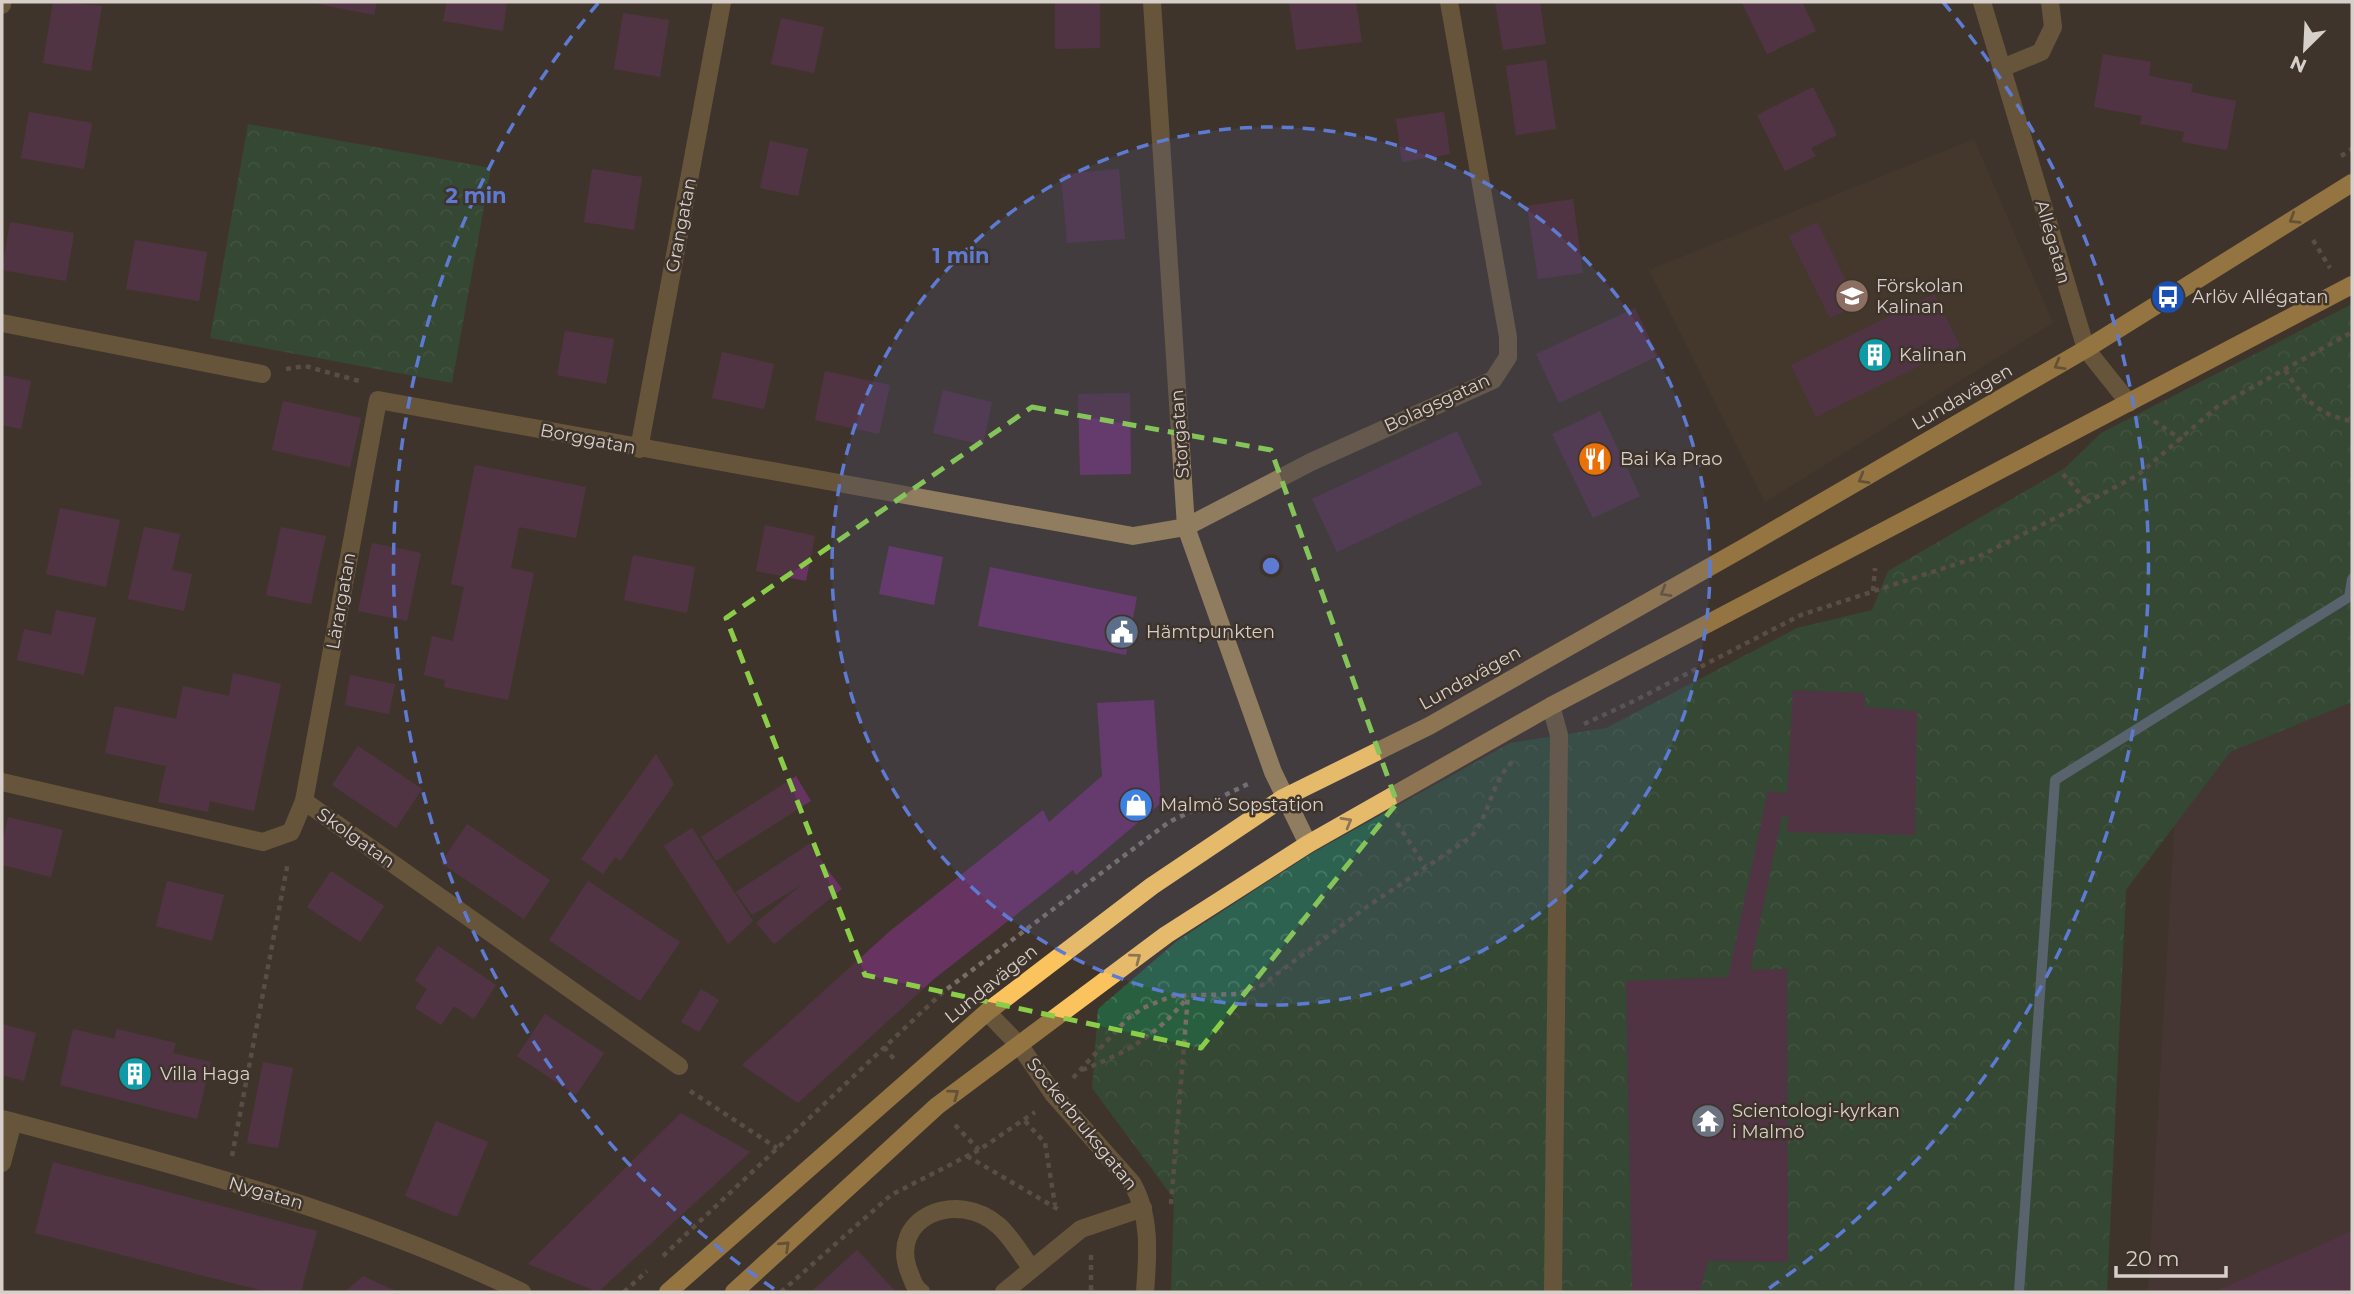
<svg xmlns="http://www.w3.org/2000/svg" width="2354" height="1294" font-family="Montserrat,sans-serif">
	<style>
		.industrial { fill: #4c383c }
		.education { fill: #483c2c }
		.forest { fill: url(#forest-crowns) }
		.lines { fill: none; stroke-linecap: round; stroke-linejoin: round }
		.stream { stroke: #799bbd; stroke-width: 10 }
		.building { fill: #673360 }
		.path { stroke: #776d66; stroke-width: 4.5; stroke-dasharray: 5 5; stroke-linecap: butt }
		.minor { stroke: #987d4f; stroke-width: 18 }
		.major { stroke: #fac35d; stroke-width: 18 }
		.oneway { stroke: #937442 }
		.marked { fill: none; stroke: #8ace48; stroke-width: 5; stroke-dasharray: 14 9; stroke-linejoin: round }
		.ring { fill: none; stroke: #5e7bd3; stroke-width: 3.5; stroke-dasharray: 12 9 }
		.labels { text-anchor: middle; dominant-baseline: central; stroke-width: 5; stroke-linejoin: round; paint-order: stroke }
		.street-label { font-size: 18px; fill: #d7cfca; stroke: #3f342b }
		.poi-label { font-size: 18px; fill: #d7cfca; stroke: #3f342b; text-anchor: start }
		.centre { fill: #5e7bd3; stroke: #3f342b; stroke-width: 3.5 }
		.ring-label { font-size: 21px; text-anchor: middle; font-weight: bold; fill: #5e7bd3; stroke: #3f342b; stroke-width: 5; stroke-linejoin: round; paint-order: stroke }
	</style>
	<defs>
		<pattern id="forest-crowns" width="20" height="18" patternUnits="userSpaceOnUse" patternTransform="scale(1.75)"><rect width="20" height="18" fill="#285f3e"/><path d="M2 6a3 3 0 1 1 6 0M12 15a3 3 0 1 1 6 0" fill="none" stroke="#467559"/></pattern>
	</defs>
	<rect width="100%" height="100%" fill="#3f342b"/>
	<path class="industrial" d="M2352,653V1292H2148L2178,764Z"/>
	<path class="education" d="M1974,139L2053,323L1765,502L1649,270Z"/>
	<g class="forest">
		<path d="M248,124L491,168L452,383L210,338Z"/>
		<path d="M2352,304V702L2230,752L2126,890L2107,1292H1171L1174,1199L1092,1088L1098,1009L1177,941L1309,855L1510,743L1606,728L1797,628L1872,610L1888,571L2065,468L2101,433Z"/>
	</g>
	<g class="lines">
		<path class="stream" d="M2019,1292L2055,780L2349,597L2352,579"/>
	</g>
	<g class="building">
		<path d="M53,2L102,6L91,71L43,63Z"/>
		<path d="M309,2H377L374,15Z"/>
		<path d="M447,2H507L503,31L443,21Z"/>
		<path d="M1289,2H1356L1362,42L1296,50Z"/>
		<path d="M1495,2H1540L1546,44L1503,50Z"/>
		<path d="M1745,2H1802L1816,31L1767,54L1742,3Z"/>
		<path d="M1055,3H1100V48L1055,49Z"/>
		<path d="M623,13L669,20L660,77L614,69Z"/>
		<path d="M781,18L824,27L814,73L771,64Z"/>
		<path d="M2103,54L2151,62L2149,76L2193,84L2191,92L2236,101L2227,150L2182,142L2184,132L2140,124L2142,116L2094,107Z"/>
		<path d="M1546,60L1556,129L1516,135L1506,66Z"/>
		<path d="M1813,87L1837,135L1811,148L1816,156L1785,171L1757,115Z"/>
		<path d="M29,112L92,123L84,169L21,158Z"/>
		<path d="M1444,112L1450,154L1402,162L1396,119Z"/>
		<path d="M770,141L808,149L798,196L760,188Z"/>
		<path d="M592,169L642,177L634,230L584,222Z"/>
		<path d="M1119,169L1125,239L1067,243L1061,174Z"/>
		<path d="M1573,199L1583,273L1538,279L1527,206Z"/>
		<path d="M10,222L74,233L66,281L2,270Z"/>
		<path d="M1817,222L1858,305L1830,318L1789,236Z"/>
		<path d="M135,240L207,252L199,301L126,289Z"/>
		<path d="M1934,294L1960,346L1816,417L1791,365Z"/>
		<path d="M1635,308L1658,356L1559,403L1536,354Z"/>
		<path d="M565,331L614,339L606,384L557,375Z"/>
		<path d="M722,352L774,364L764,409L712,398Z"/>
		<path d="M825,371L890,385L879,434L815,420Z"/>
		<path d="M2,375L31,381L21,429L2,425Z"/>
		<path d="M943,390L992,402L983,445L933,433Z"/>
		<path d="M1130,393L1131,474L1080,475L1078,394Z"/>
		<path d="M283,401L361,418L350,467L272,450Z"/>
		<path d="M1600,411L1640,496L1593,518L1552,434Z"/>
		<path d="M1457,431L1482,484L1337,552L1312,499Z"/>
		<path d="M475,465L586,487L576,538L519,527L511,568L534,573L508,700L444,687L445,680L424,675L432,636L453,641L464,587L451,584Z"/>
		<path d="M60,508L120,520L106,587L46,574Z"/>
		<path d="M765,525L815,536L806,581L756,571Z"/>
		<path d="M144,527L180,534L172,570L192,574L184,611L128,599Z"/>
		<path d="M281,527L326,536L311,604L266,595Z"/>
		<path d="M372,543L421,553L407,621L358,611Z"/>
		<path d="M889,546L943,557L934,605L879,594Z"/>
		<path d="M633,555L695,567L687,613L624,600Z"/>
		<path d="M990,567L1137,597L1126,655L978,626Z"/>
		<path d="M56,610L96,618L84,675L17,660L24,629L51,635Z"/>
		<path d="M233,673L281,684L254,811L210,801L208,812L158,802L166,766L105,753L115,706L176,719L183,686L229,696Z"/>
		<path d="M350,675L395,684L389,714L345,705Z"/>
		<path d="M1793,690L1865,693V707L1917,711L1915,835L1787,832L1788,816L1782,815L1750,970L1787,969L1788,1262L1708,1261L1700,1292H1632L1626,981L1728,977L1768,791L1787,794Z"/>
		<path d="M1154,700L1161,803L1076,875L1073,870L934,979L798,1103L742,1065L890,931L1043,810L1049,822L1102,776L1097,703Z"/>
		<path d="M358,746L422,789L396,828L332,785Z"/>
		<path d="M656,754L674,784L620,861L615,857L603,874L581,859Z"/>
		<path d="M796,776L811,801L716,861L701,837Z"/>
		<path d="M8,817L63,830L51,877L2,865V844Z"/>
		<path d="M467,824L550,880L524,919L441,863Z"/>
		<path d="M692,828L753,921L728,944L664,846Z"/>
		<path d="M809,844L842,889L774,944L756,923L801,885L752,915L736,892Z"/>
		<path d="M331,871L384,906L360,942L307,907Z"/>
		<path d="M167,881L224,895L212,941L156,926Z"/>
		<path d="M588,881L680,942L640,1001L549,940Z"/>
		<path d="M438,946L496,985L474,1019L454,1006L441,1025L415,1008L427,989L415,980Z"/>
		<path d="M701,989L719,1000L699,1032L681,1022Z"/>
		<path d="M545,1014L604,1053L576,1095L517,1056Z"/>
		<path d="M2,1024L36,1033L24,1081L2,1075Z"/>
		<path d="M73,1029L114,1039L117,1029L176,1043L173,1053L211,1062L197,1119L60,1085Z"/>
		<path d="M263,1062L293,1068L278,1148L247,1143Z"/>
		<path d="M681,1113L750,1152L598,1292L528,1264Z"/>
		<path d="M436,1121L488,1142L457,1217L405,1196Z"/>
		<path d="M53,1162L317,1231L301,1292H268L35,1233Z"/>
		<path d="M2352,1231V1292H2214Z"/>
		<path d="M857,1250L896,1292H811Z"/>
		<path d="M363,1276L398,1292H345Z"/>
	</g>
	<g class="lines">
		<g class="path">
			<path d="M2341,156L2352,149"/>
			<path d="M2313,240L2330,268"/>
			<path d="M286,369L305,366L359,381"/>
			<path d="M2285,370C2303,398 2318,415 2352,421"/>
			<path d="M2154,421L2182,440"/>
			<path d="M2063,474L2087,502"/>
			<path d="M1873,591L1875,568"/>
			<path d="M1584,724L1636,700L1801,615L1978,557L2087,502L2138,475L2217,407L2352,332"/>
			<path d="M1397,823L1425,866"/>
			<path d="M884,1047L895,1060"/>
			<path d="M1082,1070C1128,1052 1156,1036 1188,997"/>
			<path d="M1073,1078L1127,1019L1143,1008L1172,996L1238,994L1262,985L1368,906L1471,837C1490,815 1491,782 1512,762"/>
			<path d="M690,1091L777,1148"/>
			<path d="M1025,1121L1045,1143L1055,1205"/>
			<path d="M955,1125L979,1150"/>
			<path d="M232,1156L288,862"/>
			<path d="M967,1156L1061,1211"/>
			<path d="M1171,1204L1188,996"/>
			<path d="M1091,1255V1292"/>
			<path d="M663,1256L943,992L1169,822L1250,783"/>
			<path d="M624,1292L647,1271"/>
			<path d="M781,1292L891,1195L979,1150L1035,1112"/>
		</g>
		<g class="minor">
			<path d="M1152,2L1186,527L1273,772L1308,844"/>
			<path d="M1982,2L2086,349L2129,403"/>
			<path d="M2,5V2"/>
			<path d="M2002,68L2041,52L2053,27L2050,2"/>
			<path d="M2,323L262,374"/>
			<path d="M639,449L722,2"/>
			<path d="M1551,706L1559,735L1553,1292"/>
			<path d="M2,782L263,842L291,832L304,801L679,1066"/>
			<path d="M304,801L378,400L1133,536L1186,527L1311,462L1493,380L1508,357V337L1449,2"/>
			<path d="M987,1012L1020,1046L1054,1095L1132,1183C1151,1216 1148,1255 1145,1292"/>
			<path d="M2,1119C180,1166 356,1212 522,1292"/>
			<path d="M2,1163L13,1122"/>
			<path d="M921,1292C914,1288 913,1281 910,1274C886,1218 957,1188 999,1226C1012,1238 1022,1256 1032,1269"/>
			<path d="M1004,1292L1081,1229L1143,1208"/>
		</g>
		<g class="major">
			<path d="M668,1292L987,1012L1152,886L1283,798L1429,726L1745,547L2086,349L2352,183"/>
			<path d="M734,1292L937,1106L1166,935L1308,844L1551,706L2352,285"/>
		</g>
	</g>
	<defs><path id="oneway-chevron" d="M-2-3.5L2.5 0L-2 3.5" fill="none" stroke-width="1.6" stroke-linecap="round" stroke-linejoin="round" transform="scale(1.75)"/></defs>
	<g class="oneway">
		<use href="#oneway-chevron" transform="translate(2294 219) rotate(148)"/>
		<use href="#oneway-chevron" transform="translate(2059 365) rotate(150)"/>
		<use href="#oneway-chevron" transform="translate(1863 479) rotate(150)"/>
		<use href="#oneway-chevron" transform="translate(1665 592) rotate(150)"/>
		<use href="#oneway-chevron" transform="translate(1347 822) rotate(-30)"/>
		<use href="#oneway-chevron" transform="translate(1136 958) rotate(-37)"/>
		<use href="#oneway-chevron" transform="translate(954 1094) rotate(-36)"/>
		<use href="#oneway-chevron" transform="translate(785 1246) rotate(-43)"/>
	</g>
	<path d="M0 0H2354V1294H0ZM1032,407L1271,450L1397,803L1201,1048L865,975L726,618Z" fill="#3f342b" fill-opacity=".55" fill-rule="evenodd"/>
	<path class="marked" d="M1032,407L1271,450L1397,803L1201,1048L865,975L726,618Z"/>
	<circle cx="1271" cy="566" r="439" fill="#5e7bd3" fill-opacity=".12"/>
	<g class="ring">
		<circle cx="1271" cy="566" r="439"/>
		<path d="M774 1289A877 877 0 0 1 599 2M1943 2A877 877 0 0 1 1768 1289"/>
	</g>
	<defs>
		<g id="school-disc" transform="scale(1.75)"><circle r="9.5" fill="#8d6e63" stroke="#3f342b"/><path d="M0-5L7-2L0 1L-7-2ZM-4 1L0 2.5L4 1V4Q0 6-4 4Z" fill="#fff"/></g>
		<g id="bus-disc" transform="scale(1.75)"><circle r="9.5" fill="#1a4fb4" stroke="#3f342b"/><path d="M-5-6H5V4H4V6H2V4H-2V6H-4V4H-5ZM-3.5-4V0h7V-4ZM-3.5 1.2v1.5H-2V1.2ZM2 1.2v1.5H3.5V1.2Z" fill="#fff"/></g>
		<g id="building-disc" transform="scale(1.75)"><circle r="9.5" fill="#0f9aa8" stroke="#3f342b"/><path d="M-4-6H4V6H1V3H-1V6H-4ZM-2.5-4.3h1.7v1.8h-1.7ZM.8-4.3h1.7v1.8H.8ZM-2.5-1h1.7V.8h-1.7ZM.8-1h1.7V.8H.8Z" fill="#fff"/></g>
		<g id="restaurant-disc" transform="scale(1.75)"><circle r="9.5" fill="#e8710a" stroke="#3f342b"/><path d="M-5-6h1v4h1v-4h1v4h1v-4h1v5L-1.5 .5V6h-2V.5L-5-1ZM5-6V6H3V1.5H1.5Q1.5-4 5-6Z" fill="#fff"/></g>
		<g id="civic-disc" transform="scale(1.75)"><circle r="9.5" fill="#5c6f8a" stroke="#3f342b"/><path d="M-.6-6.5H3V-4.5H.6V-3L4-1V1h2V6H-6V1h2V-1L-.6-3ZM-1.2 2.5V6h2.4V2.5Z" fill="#fff"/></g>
		<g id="shop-disc" transform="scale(1.75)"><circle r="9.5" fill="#3f7fe0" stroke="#3f342b"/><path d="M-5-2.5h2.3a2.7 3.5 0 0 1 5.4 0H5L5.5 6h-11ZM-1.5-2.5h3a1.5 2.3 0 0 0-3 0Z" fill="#fff"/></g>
		<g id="temple-disc" transform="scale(1.75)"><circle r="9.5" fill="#6b7280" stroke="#3f342b"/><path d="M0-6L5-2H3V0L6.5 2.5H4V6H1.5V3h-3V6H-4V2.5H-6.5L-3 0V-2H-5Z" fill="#fff"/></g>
	</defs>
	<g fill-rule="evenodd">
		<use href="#school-disc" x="1852" y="296"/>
		<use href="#bus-disc" x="2168" y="297"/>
		<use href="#building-disc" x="1875" y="355"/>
		<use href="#restaurant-disc" x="1595" y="459"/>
		<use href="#civic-disc" x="1122" y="632"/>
		<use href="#shop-disc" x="1136" y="805"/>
		<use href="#building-disc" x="135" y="1074"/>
		<use href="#temple-disc" x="1708" y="1121"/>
	</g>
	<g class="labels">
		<g class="street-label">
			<text transform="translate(681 225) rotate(-79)">Grangatan</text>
			<text transform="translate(2053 242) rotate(74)">Allégatan</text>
			<text transform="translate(1962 397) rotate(-30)">Lundavägen</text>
			<text transform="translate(1437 403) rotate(-25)">Bolagsgatan</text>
			<text transform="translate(1180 434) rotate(-94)">Storgatan</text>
			<text transform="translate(588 439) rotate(11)">Borggatan</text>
			<text transform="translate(341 601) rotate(-80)">Lärargatan</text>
			<text transform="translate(1470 678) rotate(-29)">Lundavägen</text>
			<text transform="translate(356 838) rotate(35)">Skolgatan</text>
			<text transform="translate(991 984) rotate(-39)">Lundavägen</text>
			<text transform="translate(1082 1124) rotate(51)">Sockerbruksgatan</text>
			<text transform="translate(266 1193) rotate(16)">Nygatan</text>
		</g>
		<g class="poi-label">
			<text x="1876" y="286">Förskolan<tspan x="1876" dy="21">Kalinan</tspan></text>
			<text x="2192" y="297">Arlöv Allégatan</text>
			<text x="1899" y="355">Kalinan</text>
			<text x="1620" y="459">Bai Ka Prao</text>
			<text x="1146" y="632">Hämtpunkten</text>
			<text x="1160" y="805">Malmö Sopstation</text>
			<text x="160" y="1074">Villa Haga</text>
			<text x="1732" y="1111">Scientologi-kyrkan<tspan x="1732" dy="21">i Malmö</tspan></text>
		</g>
	</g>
	<circle cx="1271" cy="566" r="10" class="centre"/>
	<g class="ring-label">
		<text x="476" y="203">2 min</text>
		<text x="961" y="263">1 min</text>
	</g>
	<rect width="2354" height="1294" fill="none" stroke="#d7cfca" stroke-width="7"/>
	<g transform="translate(2305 49) rotate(204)" stroke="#3f342b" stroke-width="5" paint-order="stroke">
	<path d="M0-5L12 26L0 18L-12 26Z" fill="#d7cfca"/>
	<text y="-10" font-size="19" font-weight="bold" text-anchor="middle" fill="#d7cfca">N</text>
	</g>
	<path d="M2116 1266v10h110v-10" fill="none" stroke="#d7cfca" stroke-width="3.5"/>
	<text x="2126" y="1266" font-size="21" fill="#d7cfca" stroke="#3f342b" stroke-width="5" paint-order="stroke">20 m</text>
</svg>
